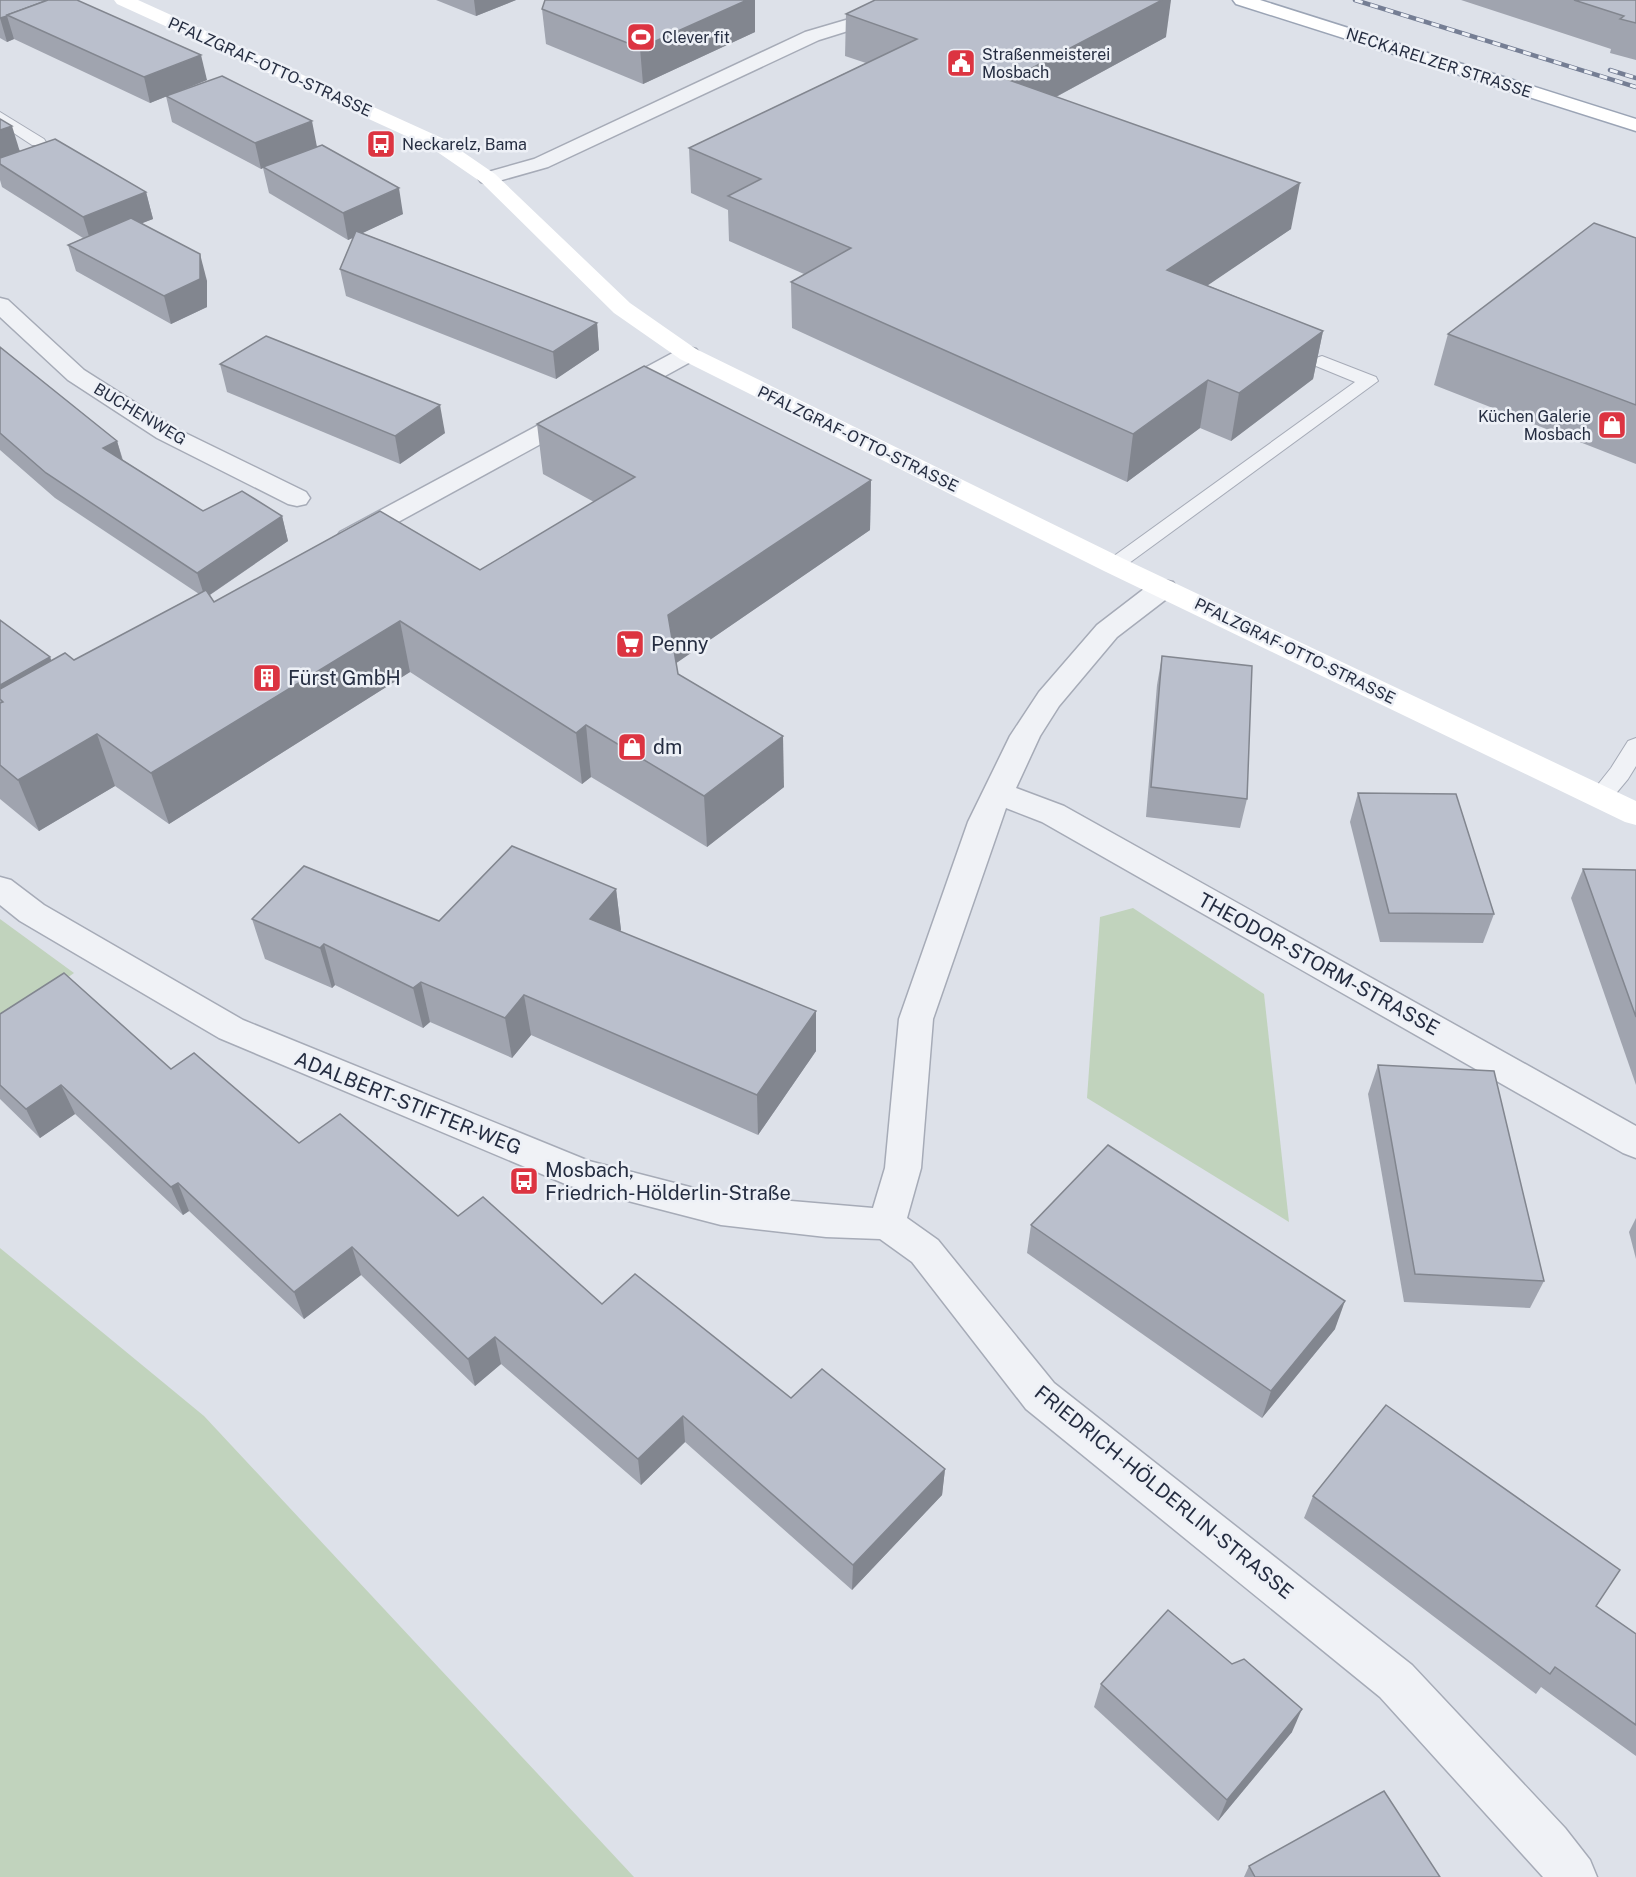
<svg xmlns="http://www.w3.org/2000/svg" width="1636" height="1877" font-family="'Public Sans',sans-serif">
	<style>
		.green { fill: #c1d3bd }
		.lines { fill: none; stroke-linecap: round; stroke-linejoin: round }
		.lane-casing { stroke: #a6abb7; stroke-width: 2 }
		.street-casing { stroke: #a6abb7; stroke-width: 3 }
		.primary-casing { stroke: #9ba4b5; stroke-width: 3 }
		.lane { fill: #f0f2f6; fill-rule: evenodd }
		.street { fill: #f0f2f6; fill-rule: evenodd }
		.secondary { fill: #fff; fill-rule: evenodd }
		.primary { fill: #fff; fill-rule: evenodd }
		.rail-casing { stroke: #757e94; stroke-width: 4.5 }
		.rail { stroke: #edf0f6; stroke-width: 3; stroke-dasharray: 8; stroke-linecap: butt }
		.wall { fill: #a0a4af }
		.shaded-wall { fill: #82868f }
		.building { fill: #babfcc; stroke: #82868f; stroke-width: 1.5 }
		.labels { text-anchor: middle; dominant-baseline: central; stroke-width: 5; stroke-linejoin: round; paint-order: stroke }
		.far-poi-label { font-size: 16px; fill: #252d41; stroke: #edf0f6; text-anchor: start }
		.far-street-label { font-size: 16px; fill: #252d41; stroke: #edf0f6 }
		.poi-label { font-size: 20px; fill: #252d41; stroke: #edf0f6; text-anchor: start }
		.street-label { font-size: 20px; fill: #252d41; stroke: #edf0f6 }
	</style>
	<rect width="100%" height="100%" fill="#dde1e9"/>
	<g class="green">
		<path d="M1133,908L1264,994L1289,1222L1087,1098L1100,917Z"/>
		<path d="M0,919L74,973L0,1026Z"/>
		<path d="M0,1248L204,1416L634,1877H0Z"/>
	</g>
	<g class="lines">
		<g class="lane-casing">
			<g id="lane">
				<path d="M0,112L44,139L46,142L44,145H32L0,124Z"/>
				<path d="M1322,356L1376,377L1378,381L1121,569L1114,571L1107,569L1104,565L1107,561L1355,382L1316,366L1313,362L1316,358Z"/>
				<path d="M1636,738V766L1628,779L1608,803L1600,805L1592,803L1588,797L1611,768L1628,741Z"/>
			</g>
		</g>
		<g class="street-casing">
			<g id="street">
				<path d="M890,7L896,8L899,12L896,16L819,40L548,167L488,184L481,182L478,178L481,174L534,159L805,32Z"/>
				<path d="M0,298L8,300L84,370L175,428L306,492L310,498L306,504L297,506L288,504L157,438L68,380L0,317Z"/>
				<path d="M688,347L696,349L700,354L696,359L358,544L349,546L340,544L336,538L340,532L680,349Z"/>
				<path d="M1163,580L1173,582L1177,588L1173,594L1117,637L1059,706L1040,736L1016,788L1064,806L1636,1126V1158L1623,1153L1042,822L1006,808L933,1019L921,1168L907,1218L938,1240L1054,1383L1412,1665L1565,1828L1590,1860L1597,1877H1543L1380,1697L1026,1409L912,1262L880,1239L826,1237L721,1225L570,1186L219,1038L20,921L0,905V877L11,880L44,905L243,1020L589,1161L721,1195L873,1208L885,1168L899,1019L968,822L1010,736L1039,692L1097,625L1153,582Z"/>
			</g>
		</g>
		<g class="primary-casing">
			<path id="primary" d="M1233,0H1260L1636,119V131L1236,4Z"/>
		</g>
		<use href="#lane" class="lane"/>
		<use href="#street" class="street"/>
		<path class="secondary" d="M114,0H138L444,139L495,174L630,303L696,349L1124,559L1636,801V825L1625,822L1104,571L680,359L614,313L481,182L430,147L117,4Z"/>
		<use href="#primary" class="primary"/>
		<g class="rail-casing">
			<g id="rail">
				<path d="M1355,0L1636,87"/>
				<path d="M1610,70L1636,78"/>
			</g>
		</g>
		<use href="#rail" class="rail"/>
	</g>
	<g class="wall">
		<path d="M0,0L207,80L150,103L14,39L7,42L0,38Z"/>
		<path d="M436,0H516L476,16Z"/>
		<path d="M1461,0H1636V60L1610,53L1611,49Z"/>
		<path d="M542,9L755,32L643,84L546,44Z"/>
		<path d="M846,14L1166,37L1056,97L1291,229L1207,285L1323,331L1313,379L1231,441L1200,428L1127,482L792,328L791,282L804,274L729,241L728,210L691,193L689,148L866,63L845,56Z"/>
		<path d="M166,96L317,146L403,214L362,233L597,323L599,350L556,379L346,296L340,269L353,238L348,240L269,193L263,168L261,169L172,122Z"/>
		<path d="M0,119L20,151L146,192L153,219L142,223L207,281V307L171,324L76,271L68,245L83,238L2,187L0,180Z"/>
		<path d="M1636,238V464L1434,385L1448,334Z"/>
		<path d="M0,347L117,441L123,460L203,511L282,516L288,541L210,595L214,602L480,570L594,502L543,474L537,424L871,480L870,530L676,663L678,674L784,787L707,847L591,777L582,784L410,672L169,824L115,786L39,831L0,799V620L50,657L51,661L74,660L199,594L55,498L0,450Z"/>
		<path d="M220,364L445,433L400,464L227,392Z"/>
		<path d="M1162,656L1247,799L1240,828L1146,817L1157,685Z"/>
		<path d="M1358,793L1494,914L1483,943L1380,942L1350,822Z"/>
		<path d="M1583,869L1636,870V1085L1571,898Z"/>
		<path d="M616,889L621,930L620,931L816,1051L758,1135L531,1035L512,1058L430,1022L423,1028L335,985L332,988L265,959L252,919L439,921Z"/>
		<path d="M0,1014L171,1069L299,1143L458,1216L602,1304L791,1398L945,1469L942,1495L852,1590L685,1442L641,1485L501,1364L475,1386L361,1275L304,1319L189,1211L183,1215L75,1114L40,1138L0,1099Z"/>
		<path d="M1378,1065L1544,1281L1530,1308L1404,1302L1368,1094Z"/>
		<path d="M1636,1218V1259L1629,1232Z"/>
		<path d="M1031,1225L1335,1329L1262,1418L1027,1253Z"/>
		<path d="M1313,1496L1596,1606L1636,1634V1756L1541,1687L1536,1694L1304,1518Z"/>
		<path d="M1101,1684L1292,1732L1218,1821L1094,1707Z"/>
		<path d="M1249,1866L1440,1877H1244Z"/>
	</g>
	<g class="shaded-wall">
		<path d="M474,0H516L476,16Z"/>
		<path d="M747,0H755V32L643,84L640,48Z"/>
		<path d="M1162,0H1171L1166,37L1006,124L1009,80Z"/>
		<path d="M7,16L14,39L7,42L0,18Z"/>
		<path d="M201,55L207,80L150,103L144,77Z"/>
		<path d="M312,121L317,147L263,167V168L261,169L255,143Z"/>
		<path d="M12,126L20,152L0,158V130Z"/>
		<path d="M1300,183L1291,229L1161,317L1167,270Z"/>
		<path d="M399,188L403,214L348,240L343,213Z"/>
		<path d="M146,192L153,219L91,243L83,217Z"/>
		<path d="M200,254L207,281V307L171,324L164,296Z"/>
		<path d="M597,323L599,350L556,379L553,352Z"/>
		<path d="M1323,331L1313,379L1231,441L1239,393Z"/>
		<path d="M1208,380L1200,428L1127,482L1133,434Z"/>
		<path d="M440,405L445,433L400,464L395,436Z"/>
		<path d="M117,441L124,466L103,448Z"/>
		<path d="M871,480L870,530L672,666L668,615Z"/>
		<path d="M282,516L288,541L205,598L197,573Z"/>
		<path d="M400,621L410,672L169,824L151,773Z"/>
		<path d="M50,657L61,686L0,699V685Z"/>
		<path d="M586,725L591,777L582,784L576,733Z"/>
		<path d="M97,734L115,786L39,831L18,780Z"/>
		<path d="M783,736L784,787L707,847L704,796Z"/>
		<path d="M616,889L621,930L595,960L590,919Z"/>
		<path d="M324,944L335,985L332,988L320,948Z"/>
		<path d="M421,982L430,1022L423,1028L413,988Z"/>
		<path d="M524,995L531,1035L512,1058L505,1018Z"/>
		<path d="M816,1011V1051L758,1135L757,1095Z"/>
		<path d="M61,1085L75,1114L40,1138L26,1109Z"/>
		<path d="M178,1183L189,1211L183,1215L171,1187Z"/>
		<path d="M352,1247L361,1275L304,1319L294,1292Z"/>
		<path d="M1345,1301L1335,1329L1262,1418L1271,1391Z"/>
		<path d="M495,1337L501,1364L475,1386L468,1359Z"/>
		<path d="M683,1416L685,1442L641,1485L638,1459Z"/>
		<path d="M945,1469L942,1495L852,1590L853,1565Z"/>
		<path d="M1302,1709L1292,1732L1218,1821L1227,1800Z"/>
	</g>
	<g class="building">
		<path d="M0,0H48L7,15V16L0,18Z"/>
		<path d="M48,0H77L201,55L144,77L7,15Z"/>
		<path d="M545,0H747L640,48L542,9Z"/>
		<path d="M875,0H1162L1009,80L1300,183L1167,270L1323,331L1239,393L1208,380L1133,434L791,282L851,248L728,196L761,179L689,148L917,39L846,14Z"/>
		<path d="M1574,0H1636V23L1620,19L1624,16Z"/>
		<path d="M222,76L312,121L255,143L166,96Z"/>
		<path d="M0,119L12,126L0,130Z"/>
		<path d="M55,139L146,192L83,217L0,164V158Z"/>
		<path d="M322,145L399,188L343,213L263,167Z"/>
		<path d="M131,218L200,254V279L164,296L68,245Z"/>
		<path d="M1594,223L1636,238V405L1448,334Z"/>
		<path d="M356,231L597,323L553,352L340,269Z"/>
		<path d="M266,336L440,405L395,436L220,364Z"/>
		<path d="M0,347L117,441L103,448L203,511L242,491L282,516L197,573L46,473L0,433Z"/>
		<path d="M644,366L871,480L668,615L678,674L783,736L704,796L586,725L576,733L400,621L151,773L97,734L18,780L0,765V703L3,702L0,699V689L65,653L74,660L206,590L214,602L380,511L480,570L635,477L537,424Z"/>
		<path d="M0,620L50,657L0,685Z"/>
		<path d="M1162,656L1252,666L1247,799L1151,787Z"/>
		<path d="M1358,793L1456,794L1494,914L1389,913Z"/>
		<path d="M512,846L616,889L590,919L816,1011L757,1095L524,995L505,1018L421,982L413,988L324,944L320,948L252,919L304,866L439,921Z"/>
		<path d="M1583,869L1636,870V1017Z"/>
		<path d="M64,973L171,1069L194,1053L299,1143L340,1114L458,1216L483,1197L602,1304L635,1274L791,1398L822,1369L945,1469L853,1565L683,1416L638,1459L495,1337L468,1359L352,1247L294,1292L178,1183L171,1187L61,1085L26,1109L0,1085V1014Z"/>
		<path d="M1378,1065L1494,1071L1544,1281L1415,1274Z"/>
		<path d="M1108,1145L1345,1301L1271,1391L1031,1225Z"/>
		<path d="M1386,1405L1620,1570L1596,1606L1636,1634V1725L1555,1667L1550,1674L1313,1496Z"/>
		<path d="M1168,1610L1232,1664L1244,1659L1302,1709L1227,1800L1101,1684Z"/>
		<path d="M1384,1791L1440,1877H1255L1249,1866Z"/>
	</g>
	<defs>
		<g id="stadium-square" transform="scale(1.5)"><rect x="-9" y="-9" width="18" height="18" rx="4" fill="#dc3441" stroke="#edf0f6"/><path d="M0-5a6.5 5 0 1 0 0 10a6.5 5 0 1 0 0-10ZM-3.5-1.8h7v3.6h-7Z" fill="#fff"/></g>
		<g id="civic-square" transform="scale(1.5)"><rect x="-9" y="-9" width="18" height="18" rx="4" fill="#dc3441" stroke="#edf0f6"/><path d="M-.6-6.5H3V-4.5H.6V-3L4-1V1h2V6H-6V1h2V-1L-.6-3ZM-1.2 2.5V6h2.4V2.5Z" fill="#fff"/></g>
		<g id="bus-square" transform="scale(1.5)"><rect x="-9" y="-9" width="18" height="18" rx="4" fill="#dc3441" stroke="#edf0f6"/><path d="M-5-6H5V4H4V6H2V4H-2V6H-4V4H-5ZM-3.5-4V0h7V-4ZM-3.5 1.2v1.5H-2V1.2ZM2 1.2v1.5H3.5V1.2Z" fill="#fff"/></g>
		<g id="shop-square" transform="scale(1.5)"><rect x="-9" y="-9" width="18" height="18" rx="4" fill="#dc3441" stroke="#edf0f6"/><path d="M-5-2.5h2.3a2.7 3.5 0 0 1 5.4 0H5L5.5 6h-11ZM-1.5-2.5h3a1.5 2.3 0 0 0-3 0Z" fill="#fff"/></g>
		<g id="supermarket-square" transform="scale(1.5)"><rect x="-9" y="-9" width="18" height="18" rx="4" fill="#dc3441" stroke="#edf0f6"/><path d="M-6-5.5h2.5l.6 2H6L4.5 2H-2.5L-4.4-4H-6ZM-1.5 3.2a1.3 1.3 0 1 0 .1 0ZM3 3.2a1.3 1.3 0 1 0 .1 0Z" fill="#fff"/></g>
		<g id="building-square" transform="scale(1.5)"><rect x="-9" y="-9" width="18" height="18" rx="4" fill="#dc3441" stroke="#edf0f6"/><path d="M-4-6H4V6H1V3H-1V6H-4ZM-2.5-4.3h1.7v1.8h-1.7ZM.8-4.3h1.7v1.8H.8ZM-2.5-1h1.7V.8h-1.7ZM.8-1h1.7V.8H.8Z" fill="#fff"/></g>
	</defs>
	<g fill-rule="evenodd">
		<use href="#stadium-square" x="641" y="37"/>
		<use href="#civic-square" x="961" y="63"/>
		<use href="#bus-square" x="381" y="144"/>
		<use href="#shop-square" x="1612" y="425"/>
		<use href="#supermarket-square" x="630" y="644"/>
		<use href="#building-square" x="267" y="678"/>
		<use href="#shop-square" x="632" y="747"/>
		<use href="#bus-square" x="524" y="1181"/>
	</g>
	<g class="labels">
		<g class="far-poi-label">
			<text x="662" y="37">Clever fit</text>
			<text x="982" y="54">Straßenmeisterei<tspan x="982" dy="18">Mosbach</tspan></text>
			<text x="402" y="144">Neckarelz, Bama</text>
			<text x="1591" y="416" text-anchor="end">Küchen Galerie<tspan x="1591" dy="18">Mosbach</tspan></text>
		</g>
		<g class="far-street-label">
			<text transform="translate(1439 63) rotate(18)">NECKARELZER STRASSE</text>
			<text transform="translate(270 67) rotate(24)">PFALZGRAF-OTTO-STRASSE</text>
			<text transform="translate(140 414) rotate(31)">BUCHENWEG</text>
			<text transform="translate(858 439) rotate(26)">PFALZGRAF-OTTO-STRASSE</text>
			<text transform="translate(1295 651) rotate(26)">PFALZGRAF-OTTO-STRASSE</text>
		</g>
		<g class="poi-label">
			<text x="651" y="644">Penny</text>
			<text x="288" y="678">Fürst GmbH</text>
			<text x="653" y="747">dm</text>
			<text x="545" y="1170">Mosbach,<tspan x="545" dy="23">Friedrich-Hölderlin-Straße</tspan></text>
		</g>
		<g class="street-label">
			<text transform="translate(1319 964) rotate(29)">THEODOR-STORM-STRASSE</text>
			<text transform="translate(408 1103) rotate(22)">ADALBERT-STIFTER-WEG</text>
			<text transform="translate(1164 1492) rotate(39)">FRIEDRICH-HÖLDERLIN-STRASSE</text>
		</g>
	</g>
</svg>
